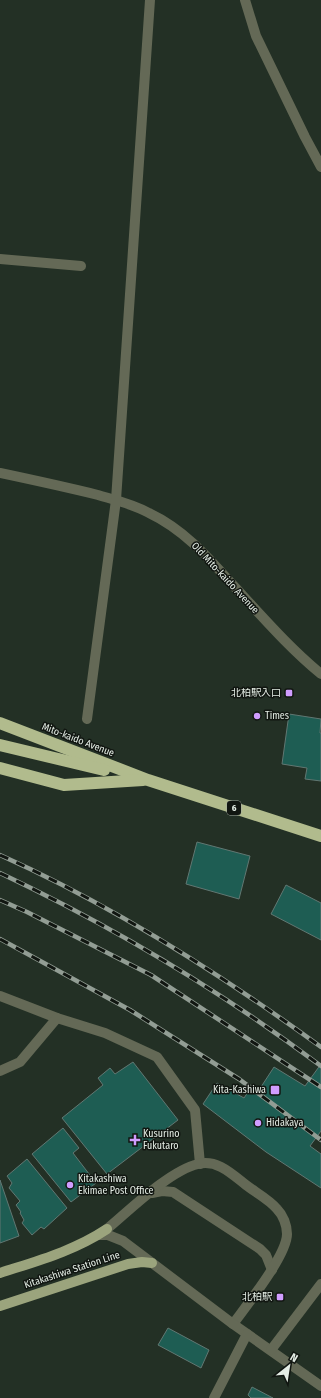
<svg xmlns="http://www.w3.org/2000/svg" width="321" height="1398" font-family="'Fira Sans Condensed','Noto Sans JP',sans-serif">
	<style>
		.building { fill: #1e5d53; stroke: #617772 }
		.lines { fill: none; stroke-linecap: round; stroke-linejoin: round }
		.minor { stroke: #646956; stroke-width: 10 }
		.major { stroke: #9ba47d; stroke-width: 10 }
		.highway { stroke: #b1bb8d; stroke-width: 12 }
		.rail-casing { stroke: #929d94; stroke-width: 4.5 }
		.rail { stroke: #111611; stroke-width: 3; stroke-dasharray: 9; stroke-linecap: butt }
		.poi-dot { fill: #d09dff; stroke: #111611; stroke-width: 1.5 }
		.labels { text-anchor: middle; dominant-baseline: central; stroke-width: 3; stroke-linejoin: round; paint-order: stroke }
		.shield { fill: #111611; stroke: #a5aca5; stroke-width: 1 }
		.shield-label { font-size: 9px; font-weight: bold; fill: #e4ede5 }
		.street-label { font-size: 10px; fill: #e4ede5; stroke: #111611 }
		.poi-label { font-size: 10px; fill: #e4ede5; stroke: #111611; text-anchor: start }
	</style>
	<rect width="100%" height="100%" fill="#233025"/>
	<g class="building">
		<path d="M289,714L321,719L320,733H321V781L305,779L307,768L282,764Z"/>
		<path d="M197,842L250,856L239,899L186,884Z"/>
		<path d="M286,885L321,903V940L271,914Z"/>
		<path d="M133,1062L178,1120L107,1174L62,1118L103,1085L98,1078L110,1068L115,1074Z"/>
		<path d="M321,1064V1131L310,1146L321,1154V1188L266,1152L203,1104L217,1083L244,1098L252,1086L259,1090L274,1067L305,1086Z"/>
		<path d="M63,1128L79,1148L73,1153L96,1183L71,1202L32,1154Z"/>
		<path d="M27,1159L67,1208L44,1229L41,1227L32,1235L22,1223L24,1220L20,1213L21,1212L16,1205L20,1201L9,1188L12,1183L7,1176Z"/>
		<path d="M0,1180L19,1236L0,1243Z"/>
		<path d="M168,1328L209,1350L201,1368L158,1345Z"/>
		<path d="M252,1387L273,1398H251L248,1395Z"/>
	</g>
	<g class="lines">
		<g class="minor">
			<path d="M245,0L256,36L305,137L321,167"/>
			<path d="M0,259L81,266"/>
			<path d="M0,473C33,480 65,487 98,495C115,500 133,504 149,513C183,529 207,556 231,583C260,614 288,647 321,674"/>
			<path d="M87,719L116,500L150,0"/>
			<path d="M0,996L57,1018L105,1033L157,1057L195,1110L200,1164"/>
			<path d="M0,1071L20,1062L57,1018"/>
			<path d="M152,1193L162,1191L173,1192L260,1249L266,1255L272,1270"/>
			<path d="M107,1229C130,1210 169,1171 198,1164C217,1159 232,1174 246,1185C255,1192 270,1200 277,1209C283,1215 287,1225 287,1234C287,1255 247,1305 233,1324"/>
			<path d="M98,1235H108L123,1241L233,1324L321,1386"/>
			<path d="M271,1350L321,1284"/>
			<path d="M214,1398L247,1334"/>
		</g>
		<g class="major">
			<path d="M0,1273C37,1261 74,1251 107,1229"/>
			<path d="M0,1306L128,1264L142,1262L152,1263"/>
		</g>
		<g class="highway">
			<path d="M0,723L148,780L321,836"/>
			<path d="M0,745L104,770"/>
			<path d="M0,768L64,785L143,780"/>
		</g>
		<g class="rail-casing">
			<g id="rail">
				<path d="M0,855C112,905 222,975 321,1047"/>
				<path d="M0,873C112,926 222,992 321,1066"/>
				<path d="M0,900L27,912L151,975L321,1087"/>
				<path d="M0,939L130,1010L239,1079L321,1140"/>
			</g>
		</g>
		<use href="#rail" class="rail"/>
	</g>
	<g class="poi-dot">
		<rect x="285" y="689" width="8" height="8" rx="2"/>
		<circle cx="257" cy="716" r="4"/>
		<rect x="270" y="1085" width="10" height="10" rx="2"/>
		<circle cx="258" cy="1123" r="4"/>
		<path d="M133 1134h4v4h4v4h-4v4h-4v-4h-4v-4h4z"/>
		<circle cx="70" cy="1185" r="4"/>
		<rect x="276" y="1293" width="8" height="8" rx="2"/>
	</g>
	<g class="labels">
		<rect class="shield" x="227" y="801" width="14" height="14" rx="3"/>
		<g class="shield-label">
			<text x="234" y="808">6</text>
		</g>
		<g class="street-label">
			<text transform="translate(225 578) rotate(47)">Old Mito-kaido Avenue</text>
			<text transform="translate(78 740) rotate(21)">Mito-kaido Avenue</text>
			<text transform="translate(72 1270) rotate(-18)">Kitakashiwa Station Line</text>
		</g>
		<g class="poi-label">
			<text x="281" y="693" text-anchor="end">北柏駅入口</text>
			<text x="265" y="716">Times</text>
			<text x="266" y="1090" text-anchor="end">Kita-Kashiwa</text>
			<text x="266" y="1123">Hidakaya</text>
			<text x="143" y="1134">Kusurino<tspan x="143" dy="12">Fukutaro</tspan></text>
			<text x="78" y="1179">Kitakashiwa<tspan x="78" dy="12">Ekimae Post Office</tspan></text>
			<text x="272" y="1297" text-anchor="end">北柏駅</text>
		</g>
	</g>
	<g transform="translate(289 1366) rotate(30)" stroke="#111611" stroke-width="3" paint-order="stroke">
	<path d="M0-3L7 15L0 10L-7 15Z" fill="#e4ede5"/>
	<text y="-6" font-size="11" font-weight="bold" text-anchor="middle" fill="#e4ede5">N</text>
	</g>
</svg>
